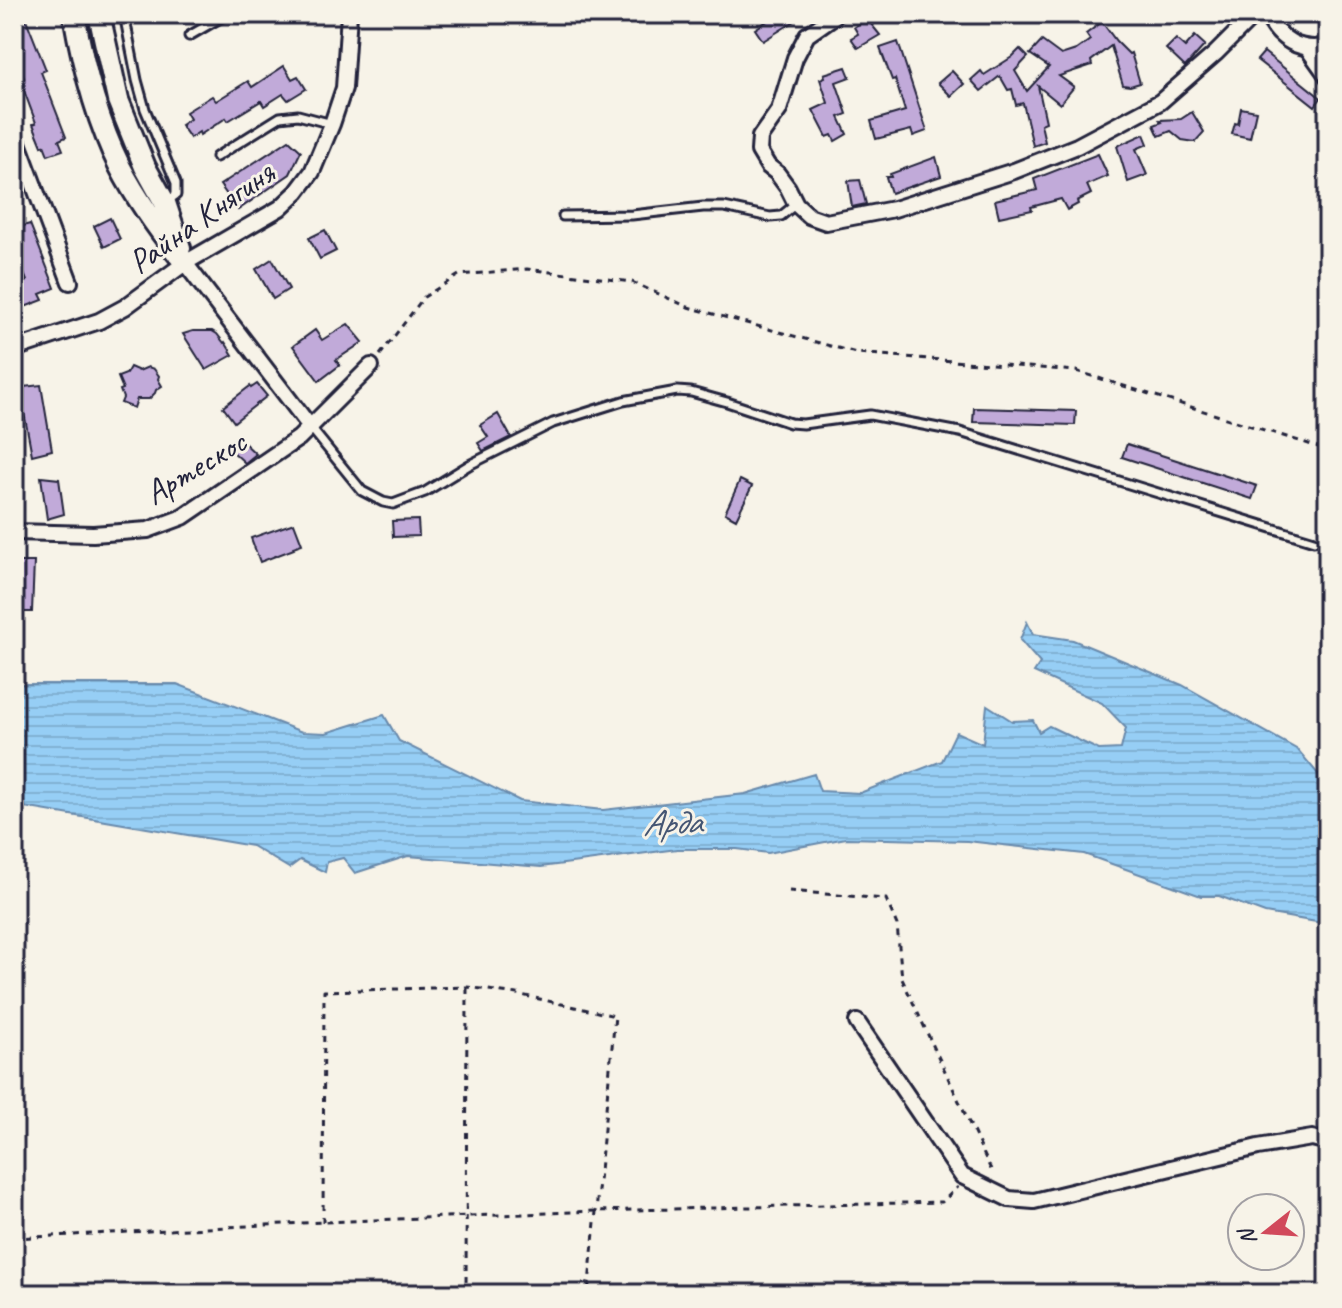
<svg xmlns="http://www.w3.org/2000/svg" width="1342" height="1308" font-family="Caveat,sans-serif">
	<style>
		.water { fill: url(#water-rules); stroke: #6889ab; stroke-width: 2 }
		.building { fill: #c1aad9; stroke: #22223b; stroke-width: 2 }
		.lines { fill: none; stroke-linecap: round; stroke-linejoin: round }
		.lane-casing { stroke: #22223b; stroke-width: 13 }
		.street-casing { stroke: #22223b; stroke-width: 20 }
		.secondary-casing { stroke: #22223b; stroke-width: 26 }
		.path { stroke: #22223b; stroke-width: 3; stroke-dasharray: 6 6; stroke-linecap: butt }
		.lane { stroke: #f7f3e8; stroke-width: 7 }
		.street { stroke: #f7f3e8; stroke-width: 14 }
		.secondary { stroke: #f7f3e8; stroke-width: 20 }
		.labels { text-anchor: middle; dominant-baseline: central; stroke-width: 6; stroke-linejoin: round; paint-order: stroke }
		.street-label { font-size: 34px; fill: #22223b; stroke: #f7f3e8 }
		.water-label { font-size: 36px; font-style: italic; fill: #455673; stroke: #f7f3e8 }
	</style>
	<defs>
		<pattern id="water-rules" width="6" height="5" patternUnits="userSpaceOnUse" patternTransform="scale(2)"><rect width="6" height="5" fill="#96cef5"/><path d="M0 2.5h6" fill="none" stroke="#81b1d3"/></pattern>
	</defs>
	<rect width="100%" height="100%" fill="#f7f3e8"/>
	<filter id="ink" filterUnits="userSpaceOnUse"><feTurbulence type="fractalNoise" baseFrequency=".0125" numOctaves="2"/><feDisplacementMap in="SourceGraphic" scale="16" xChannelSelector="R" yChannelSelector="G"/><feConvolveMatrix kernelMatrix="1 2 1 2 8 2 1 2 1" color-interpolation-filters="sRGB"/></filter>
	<g filter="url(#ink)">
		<path class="water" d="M1027,622L1033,634L1073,640L1182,685L1298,750L1318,774L1328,775V924L1265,913L1219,896H1201L1084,854L967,841L846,838L768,853L737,849H677L541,867L408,856L355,873L343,858L327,862L325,872L300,860L289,868L252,846L24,807L14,810V684H177L302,732L326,733L384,715L399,741L520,801L603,810L745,794L814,774L820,791L860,793L942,761L956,732L983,744L987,705L1012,721L1033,720L1039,732L1049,726L1099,750L1121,749L1126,728L1102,703L1034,672L1040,663L1020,640Z"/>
		<g class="building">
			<path d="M14,14H24L46,70L41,72L66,137L59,140L63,150L48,155L44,145L42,146L33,124L36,123L20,80L24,78L14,53Z"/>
			<path d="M778,14H806L763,41L755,29Z"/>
			<path d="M867,19L880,35L858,48L851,38L858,34L854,27Z"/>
			<path d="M1102,22L1116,41L1129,54L1131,53L1140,83L1130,86L1123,85L1111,46L1091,61L1092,65L1059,76L1074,87L1060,104L1038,86L1046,122L1041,124L1045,142L1033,146L1023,103L1016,105L1012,89L1008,90L1000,76L981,91L971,80L981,71L984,75L1012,57L1020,49L1028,57L1015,71L1027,91L1049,67L1030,54L1042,41L1061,55L1076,50L1090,40L1086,34Z"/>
			<path d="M1195,36L1205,45L1185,67L1166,49L1176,39L1185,47Z"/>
			<path d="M898,42L927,131L913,136L911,130L876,139L871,121L905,111L895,79L892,80L880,48Z"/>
			<path d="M1264,52L1321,98L1315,106L1257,60Z"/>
			<path d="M284,66L292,79L298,76L306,89L288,100L283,94L264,106L261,101L228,121L226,118L200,135L199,132L190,138L181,125L190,119L186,112L212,96L216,101L248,81L252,87Z"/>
			<path d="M846,67L850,77L836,82L847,114L839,117L847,134L835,141L832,135L827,137L813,110L828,103L820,79L825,77L824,74Z"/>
			<path d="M952,71L964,84L951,96L938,83Z"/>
			<path d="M1241,108L1256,111L1250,138L1232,134L1235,123L1238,124Z"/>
			<path d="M1192,112L1204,132L1195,142L1182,140L1171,131L1159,136L1154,125L1162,122L1160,120L1181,119Z"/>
			<path d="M1144,134L1148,144L1136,149L1147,175L1128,182L1117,146Z"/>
			<path d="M289,140L301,151L290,174L238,210L220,185Z"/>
			<path d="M1098,154L1108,176L1087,185L1091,194L1077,201L1078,204L1067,210L1061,199L1031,207L1032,210L999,217L995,200L1037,190L1034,179Z"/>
			<path d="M936,157L941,176L891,193L886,177H891L890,174Z"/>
			<path d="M860,180L866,204L852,207L848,181Z"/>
			<path d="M15,206L23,226L30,224L55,288L40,294L43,300L14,311V286L27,281L16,254L14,255Z"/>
			<path d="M110,218L120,239L104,247L94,226Z"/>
			<path d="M325,230L336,251L320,259L309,238Z"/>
			<path d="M272,259L289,289L273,299L256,269Z"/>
			<path d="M348,324L363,342L336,360L340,365L319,381L293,346L315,330L322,340Z"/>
			<path d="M193,331H212L217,334L224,343L225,342L233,355L206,370L183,334Z"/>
			<path d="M130,367L139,371L148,367L154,369L159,376L158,379L162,386L156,390L155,393L149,399H137L134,408L121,403L123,398L120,390L123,389L118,377L126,374Z"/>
			<path d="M257,384L267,396L234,422L223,407L250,386L251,388Z"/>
			<path d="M41,385L52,450L32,455L23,407L14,408V388Z"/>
			<path d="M974,408L1076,411L1075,425L973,422Z"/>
			<path d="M498,414L511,437L483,451L478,443L488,437L480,425Z"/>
			<path d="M242,441L256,454L245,463L232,451Z"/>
			<path d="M1127,444L1257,486L1252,499L1122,457Z"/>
			<path d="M41,477L59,479L64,514L47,519Z"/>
			<path d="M740,480L752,486L736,519L725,513Z"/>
			<path d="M418,520L419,536L393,537L392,521Z"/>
			<path d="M294,523L302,544L293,547L294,549L260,562L251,538Z"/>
			<path d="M14,562H34L32,612H14Z"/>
		</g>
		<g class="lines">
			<g class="lane-casing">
				<g id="lane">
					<path d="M124,14L137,80L145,109L176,183V195L166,202"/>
					<path d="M189,36L227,14"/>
					<path d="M216,157L280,117L298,115L332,124"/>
					<path d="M563,216L632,215L703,207H724L770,217L781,216L796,204"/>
					<path d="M311,428L362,491L383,502L393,504L425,492L469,465L553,423L623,401L677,391L691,392L727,402L790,423L803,424L870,415L960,432L1314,541"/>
				</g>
			</g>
			<g class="street-casing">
				<g id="street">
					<path d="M837,14L807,35L795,58L779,110L760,137L759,151L768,166L777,173L788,188L796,204L809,216L826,222L894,209L1014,171L1077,146L1160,102L1216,53L1255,14"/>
					<path d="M1267,14C1278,40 1301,53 1328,46"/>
					<path d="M1308,49L1328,77"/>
					<path d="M14,132L70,282"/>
					<path d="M185,263L311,428"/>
					<path d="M14,349L99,321L125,307L185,263L280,208L297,192L312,172L332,124L344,88L349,14"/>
					<path d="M14,532L93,534L148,530L183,517L299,438L371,366"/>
					<path d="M857,1022L962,1176L1009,1199L1034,1201L1258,1147L1312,1138L1328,1142"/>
				</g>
			</g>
			<g class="secondary-casing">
				<g id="secondary">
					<path d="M74,14C83,66 96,119 120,167C138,202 161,233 185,263"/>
					<path d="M99,14L118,100L145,167L165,203L180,248"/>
				</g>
			</g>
			<g class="path">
				<path d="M380,355L424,297L459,275L527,269L632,282L688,307L856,353L1076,371L1328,450"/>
				<path d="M789,891L886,899L897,925L902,979L993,1174"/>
				<path d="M323,1222L324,991L467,987L517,994L615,1016L588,1294"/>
				<path d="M14,1238L323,1222L596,1211L942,1202L958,1187"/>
				<path d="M466,1294L467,987"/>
			</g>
			<use href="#lane" class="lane"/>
			<use href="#street" class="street"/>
			<use href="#secondary" class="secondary"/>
		</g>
	</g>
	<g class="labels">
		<g class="street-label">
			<text transform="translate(201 217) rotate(-35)">Райна Княгиня</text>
			<text transform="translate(195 467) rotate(-31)">Артескос</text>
		</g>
		<g class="water-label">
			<text transform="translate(672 822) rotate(-2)">Арда</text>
		</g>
	</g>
	<rect width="1342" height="1308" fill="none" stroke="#f7f3e8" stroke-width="48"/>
	<rect x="24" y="24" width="1294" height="1260" fill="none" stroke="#22223b" stroke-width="3" filter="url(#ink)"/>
	<g transform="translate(1266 1232) rotate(253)"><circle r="38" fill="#f7f3e8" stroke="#a29fa3" stroke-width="2"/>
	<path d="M0-6L14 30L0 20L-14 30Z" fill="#d1495b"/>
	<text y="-12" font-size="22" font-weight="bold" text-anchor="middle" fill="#22223b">N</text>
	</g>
</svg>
